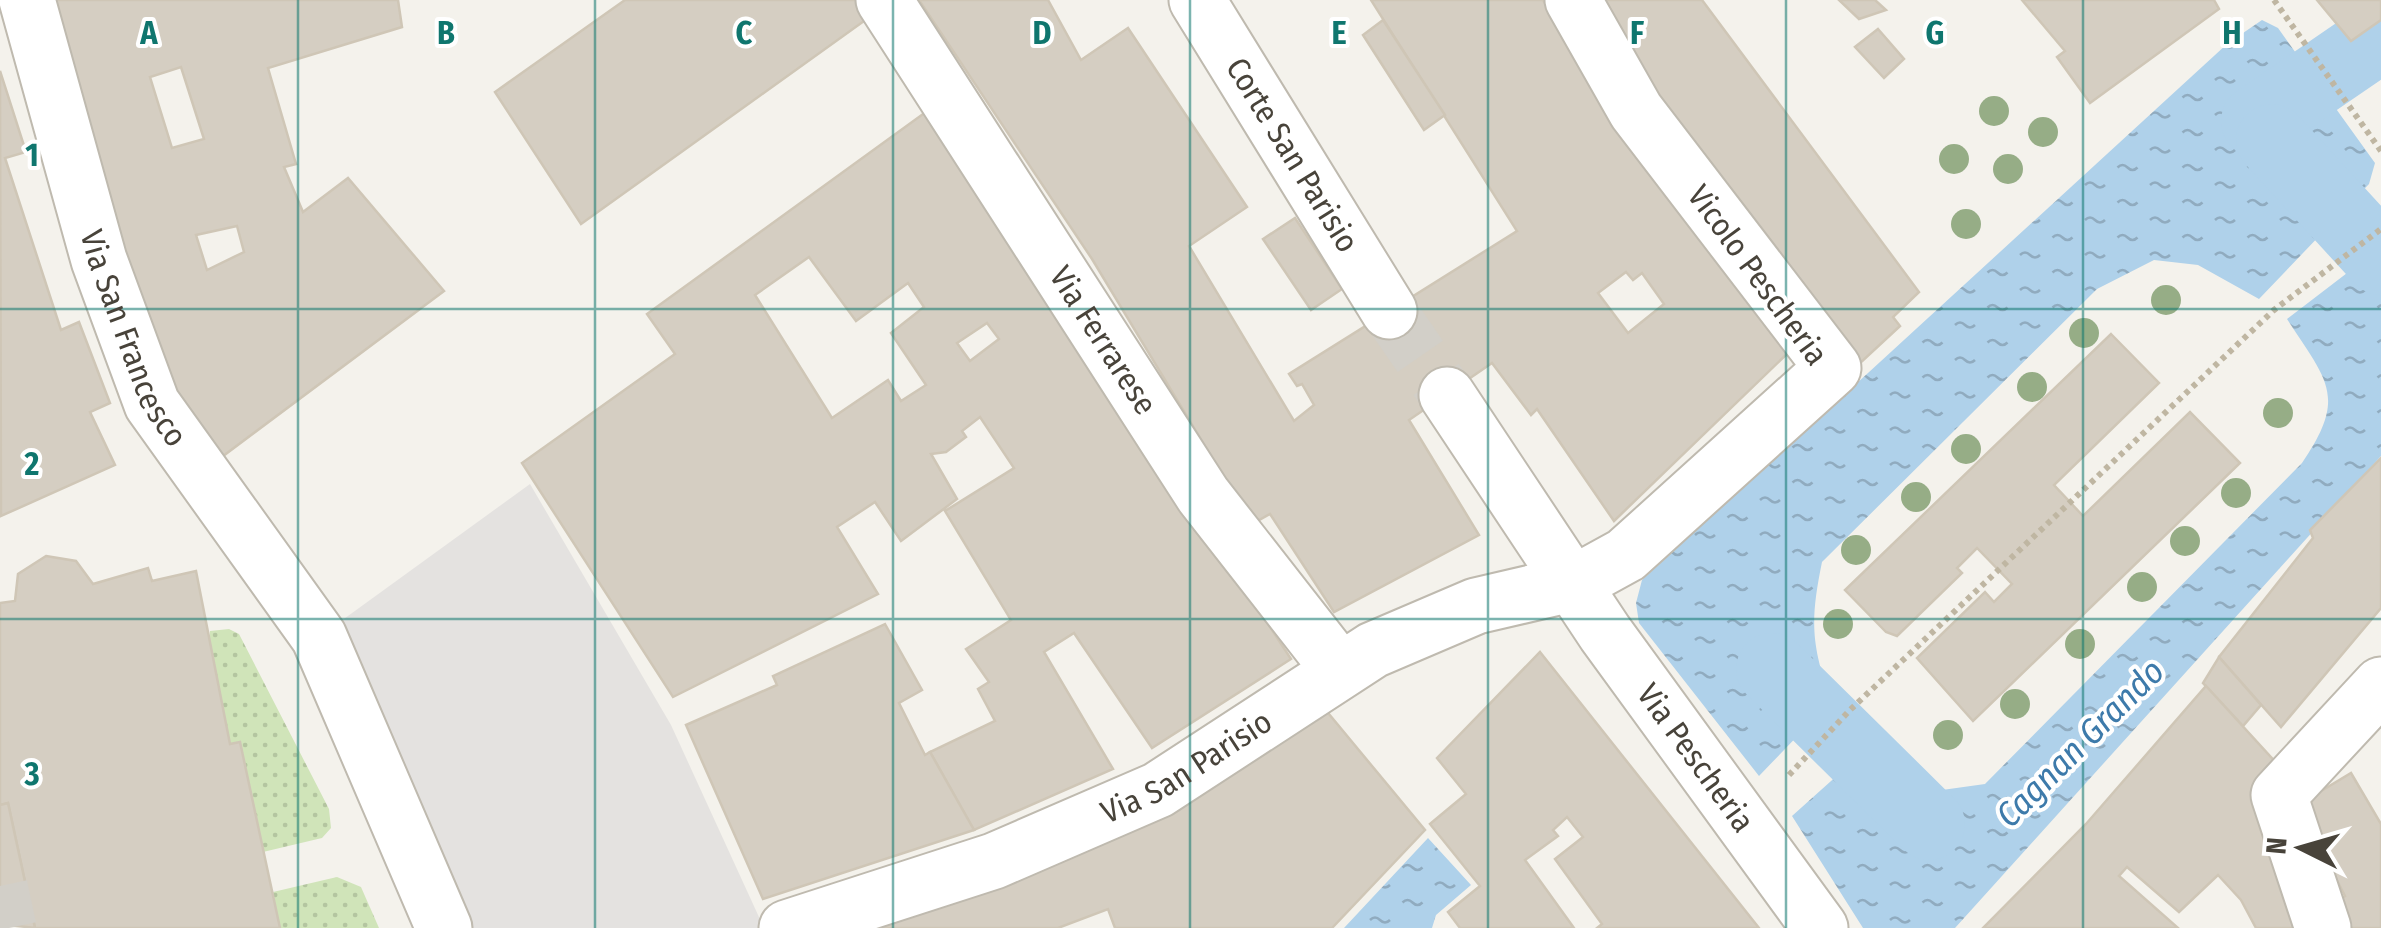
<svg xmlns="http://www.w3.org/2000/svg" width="2381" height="928" font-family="'Fira Sans Condensed',sans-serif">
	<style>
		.grass { fill: url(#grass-dots) }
		.parking { fill: #e4e2e0 }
		.water { fill: url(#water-ripples) }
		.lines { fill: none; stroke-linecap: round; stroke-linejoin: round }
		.canal { stroke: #afd1ea; stroke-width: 72 }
		.building { fill: #d5cec2; stroke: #cfc6b6; stroke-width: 2.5; fill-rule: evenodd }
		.minor-tunnel { stroke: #d2cfc8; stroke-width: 55; stroke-dasharray: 55 28; stroke-linecap: butt }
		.minor-casing { stroke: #bfbaaf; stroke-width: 59 }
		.path { stroke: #bfb6a2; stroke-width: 6; stroke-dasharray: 5 5; stroke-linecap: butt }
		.minor { stroke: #fff; stroke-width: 55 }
		.tree { fill: #96ad86 }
		.grid { fill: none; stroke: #0f766e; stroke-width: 2.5; stroke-opacity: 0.55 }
		.labels { text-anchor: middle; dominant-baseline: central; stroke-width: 8; stroke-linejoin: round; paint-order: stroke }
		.street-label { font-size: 32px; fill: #48433a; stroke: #fff }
		.water-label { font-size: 35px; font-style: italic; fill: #3d7aaa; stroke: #fff }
		.grid-label { font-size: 32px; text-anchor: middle; font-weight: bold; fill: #0f766e; stroke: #fff; stroke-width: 8; stroke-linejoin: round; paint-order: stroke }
	</style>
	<defs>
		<pattern id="grass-dots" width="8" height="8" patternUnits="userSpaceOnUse" patternTransform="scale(2.5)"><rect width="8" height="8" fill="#d0e4b9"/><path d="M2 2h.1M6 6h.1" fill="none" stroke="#b4c5a0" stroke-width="1.8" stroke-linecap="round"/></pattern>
		<pattern id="water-ripples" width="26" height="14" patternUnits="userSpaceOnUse" patternTransform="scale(2.5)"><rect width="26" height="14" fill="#afd1ea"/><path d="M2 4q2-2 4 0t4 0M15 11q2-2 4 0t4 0" fill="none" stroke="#90abbf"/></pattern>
	</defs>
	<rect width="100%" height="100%" fill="#f4f2ec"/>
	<g class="grass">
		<path d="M229,629L239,634L329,809L331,828L322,838L263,852L240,742L230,744L209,641L210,631Z"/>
		<path d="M337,877L361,887L379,928H280L273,892Z"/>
	</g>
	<path class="parking" d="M530,484L671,725L764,928H444L319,637Z"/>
	<g class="water">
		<path d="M2262,20L2278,28L2375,163L2369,184L2259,299L2198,265L2154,260L2097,289L1822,562C1810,621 1811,644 1831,701L1759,776L1639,623L1636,603L1642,580L2227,44Z"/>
		<path d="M2381,247V456L1955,928H1863L1792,816L1879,738L1942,790L1985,784L2302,463C2348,396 2327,381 2287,319Z"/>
		<path d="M1428,838L1471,885L1436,915L1432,928H1344Z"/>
	</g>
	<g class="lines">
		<g class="canal">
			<path d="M2257,121L2381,36"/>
			<path d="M2272,140L2381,259"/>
			<path d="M1772,669L1929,824"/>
		</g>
	</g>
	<g class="building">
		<path d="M48,0H398L402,27L268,68L296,164L284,167L303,212L348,178L444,291L207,468L144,347ZM181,67L204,139L172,148L150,77ZM237,226L244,252L207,270L196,235Z"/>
		<path d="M625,0H860L871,16L581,224L495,92Z"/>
		<path d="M919,0H1048L1081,60L1128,28L1247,207L1189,246L1294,421L1314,405L1302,384L1297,386L1289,374L1517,231L1371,0H1543L1573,52L1791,350L1614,521L1537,409L1531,415L1492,363L1409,420L1479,535L1334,612L1270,514L1252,524L1092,259ZM1626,272L1633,280L1642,273L1664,304L1628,333L1598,293Z"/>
		<path d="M1593,0H1702L1919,292L1893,317L1900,326L1857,366L1628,63Z"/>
		<path d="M1839,0H1875L1886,10L1859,19Z"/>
		<path d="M2022,0H2214L2219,9L2090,103L2057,57L2065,51Z"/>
		<path d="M2317,0H2381V20L2351,41Z"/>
		<path d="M1383,20L1445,115L1424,130L1363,35Z"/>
		<path d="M1878,29L1904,59L1884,78L1855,47Z"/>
		<path d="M0,71L26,152L5,158L61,330L79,322L110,403L90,412L115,465L1,516Z"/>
		<path d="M930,109L1291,659L1152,748L1074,633L1044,652L1113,769L974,830L930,752L995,721L978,689L989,682L966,649L1011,620L945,511L1014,468L980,417L962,431L966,437L946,452L931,454L957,499L901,541L875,502L837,527L878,594L673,697L522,463L675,354L647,314ZM809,257L856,321L908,283L924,307L891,333L926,385L901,401L888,380L832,418L755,295ZM987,323L999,339L970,361L957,343Z"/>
		<path d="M1295,218L1342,289L1311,310L1263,239Z"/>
		<path d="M2111,334L2159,383L2054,485L2083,516L2190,412L2240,463L1973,721L1917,658L1985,592L1994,602L2012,584L1977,548L1957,568L1962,573L1897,636L1886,632L1845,590Z"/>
		<path d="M2381,458V608L2281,727L2219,657L2313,538L2310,530Z"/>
		<path d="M46,556L76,561L93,584L148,568L152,581L196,571L230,744L240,742L280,928H35L8,803L0,805V603L15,601L18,574Z"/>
		<path d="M885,624L922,690L899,703L925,755L930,752L974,830L763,899L686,725L777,685L773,676Z"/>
		<path d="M1540,652L1759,928H1597L1602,924L1555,859L1583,837L1567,817L1553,830L1558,836L1525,860L1574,928H1460L1448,912L1480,886L1430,824L1466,794L1437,758Z"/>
		<path d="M2219,657L2261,705L2243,726L2203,683Z"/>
		<path d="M2206,686L2280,767L2310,928H2256L2241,900L2218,875L2179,912L2127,867L2119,876L2178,928H1983L2086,824Z"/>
		<path d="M1319,702L1425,830L1332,928H1115L1108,909L1058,928H853Z"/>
		<path d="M2351,773L2381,824V928H2333L2323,910L2345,896L2298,805Z"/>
		<path d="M8,803L35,928L0,924V805Z"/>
	</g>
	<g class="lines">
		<g class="minor-tunnel">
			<path d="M1389,311L1447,395"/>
			<path d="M0,886L9,928"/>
		</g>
		<g class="minor-casing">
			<g id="minor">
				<path id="s1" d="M27,0L99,260L152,404L319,637L444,928"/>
				<path id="s2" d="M884,0L1203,495L1339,669"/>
				<path id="s3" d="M1197,0L1389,311"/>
				<path id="s4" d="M1447,395L1605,633L1820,928"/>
				<path id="s5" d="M787,928L994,861L1158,790L1373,650L1476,606L1575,583L1626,555L1833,368L1636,111L1573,0"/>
				<path d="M2323,928L2279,795L2381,685"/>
			</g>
		</g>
		<g class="path">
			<path d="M2274,0L2381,151"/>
			<path d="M1789,775L1850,710L2274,310L2381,229"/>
		</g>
		<use href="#minor" class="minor"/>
	</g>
	<g class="tree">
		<circle cx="1994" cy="111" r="15"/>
		<circle cx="2043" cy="132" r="15"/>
		<circle cx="1954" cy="159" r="15"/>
		<circle cx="2008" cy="169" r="15"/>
		<circle cx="1966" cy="224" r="15"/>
		<circle cx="2166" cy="300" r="15"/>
		<circle cx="2084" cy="333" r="15"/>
		<circle cx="2032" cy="387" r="15"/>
		<circle cx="2278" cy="413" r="15"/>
		<circle cx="1966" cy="449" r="15"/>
		<circle cx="2236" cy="493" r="15"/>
		<circle cx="1916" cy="497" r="15"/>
		<circle cx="2185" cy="541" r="15"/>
		<circle cx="1856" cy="550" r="15"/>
		<circle cx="2142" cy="587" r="15"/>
		<circle cx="1838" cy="624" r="15"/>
		<circle cx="2080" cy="644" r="15"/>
		<circle cx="2015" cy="704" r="15"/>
		<circle cx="1948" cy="735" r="15"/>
	</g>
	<path class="grid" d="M298,0V928M595,0V928M893,0V928M1190,0V928M1488,0V928M1786,0V928M2083,0V928M0,309H2381M0,619H2381"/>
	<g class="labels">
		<g class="street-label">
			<text stroke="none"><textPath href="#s3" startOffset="182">Corte San Parisio</textPath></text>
			<text transform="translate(1758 275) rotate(54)">Vicolo Pescheria</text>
			<text stroke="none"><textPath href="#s1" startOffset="355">Via San Francesco</textPath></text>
			<text stroke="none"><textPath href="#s2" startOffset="405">Via Ferrarese</textPath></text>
			<text stroke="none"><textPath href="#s4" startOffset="440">Via Pescheria</textPath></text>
			<text stroke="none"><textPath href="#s5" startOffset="432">Via San Parisio</textPath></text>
		</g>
		<g class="water-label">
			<text transform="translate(2080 743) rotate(-45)">Cagnan Grando</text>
		</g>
	</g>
	<g class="grid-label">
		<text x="149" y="44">A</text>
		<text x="446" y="44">B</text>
		<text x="744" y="44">C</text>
		<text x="1042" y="44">D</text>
		<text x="1339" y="44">E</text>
		<text x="1637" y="44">F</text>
		<text x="1935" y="44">G</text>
		<text x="2232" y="44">H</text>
		<text x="32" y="166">1</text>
		<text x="32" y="475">2</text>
		<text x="32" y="785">3</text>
	</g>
	<g transform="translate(2301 848) rotate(275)" stroke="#ffffff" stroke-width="8" paint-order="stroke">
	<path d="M0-8L18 38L0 25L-18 38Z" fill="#48433a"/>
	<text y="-15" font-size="28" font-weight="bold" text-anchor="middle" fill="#48433a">N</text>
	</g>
</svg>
